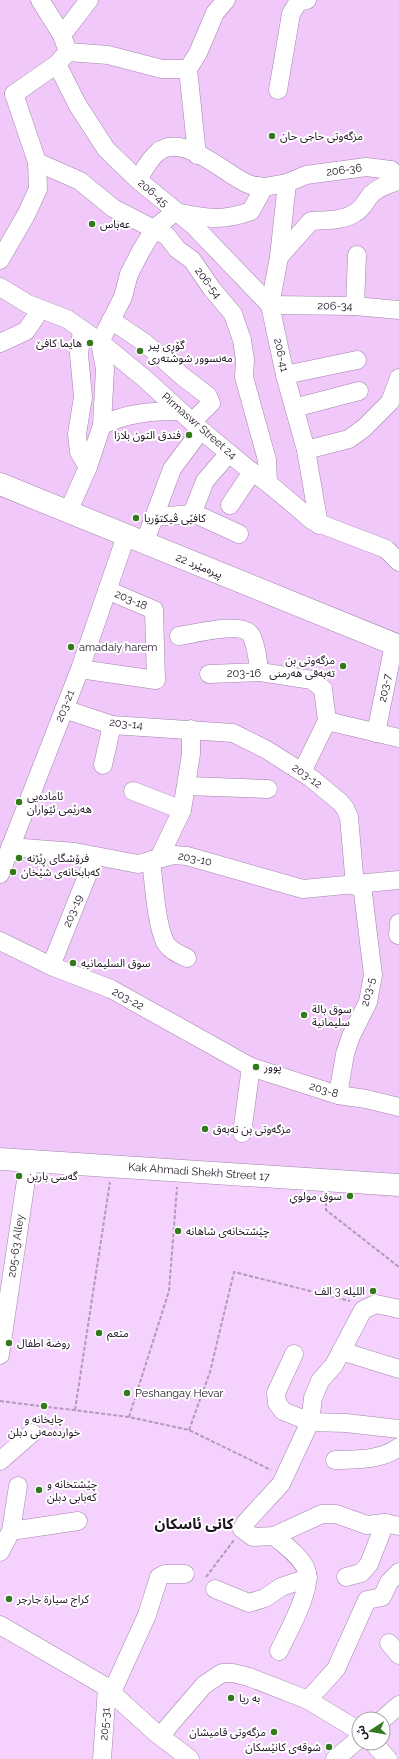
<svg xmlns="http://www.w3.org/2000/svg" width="399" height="1759" font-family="Raleway,'Noto Sans Arabic',sans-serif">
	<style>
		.built { fill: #f0c8fa }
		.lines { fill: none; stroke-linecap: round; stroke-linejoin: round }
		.minor-casing { stroke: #a383ab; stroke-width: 19 }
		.major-casing { stroke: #a383ab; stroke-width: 23 }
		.path { stroke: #b498bb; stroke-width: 2; stroke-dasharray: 4 2; stroke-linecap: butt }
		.minor { stroke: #fff; stroke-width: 18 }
		.major { stroke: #fff; stroke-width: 22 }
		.poi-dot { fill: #337a1e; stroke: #fff; stroke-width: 1.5 }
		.labels { text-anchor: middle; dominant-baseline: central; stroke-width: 4; stroke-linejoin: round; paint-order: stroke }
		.poi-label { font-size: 11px; fill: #201423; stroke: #fff; text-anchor: start }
		.street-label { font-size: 11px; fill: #201423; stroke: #fff }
		.district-label { font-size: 15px; font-weight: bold; fill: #201423; stroke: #fff }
	</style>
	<rect width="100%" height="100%" fill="#f5d2fd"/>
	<g class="built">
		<path d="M0,0H399V644L0,480Z"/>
		<path d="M0,482L399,646V1198L0,1159Z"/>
	</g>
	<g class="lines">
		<g class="minor-casing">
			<g id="minor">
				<path d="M40,0L62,35L68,52"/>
				<path d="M62,35L89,0"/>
				<path d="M68,52L108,55L162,69H188"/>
				<path d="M57,64L77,104L106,149L138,180L193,225L270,305"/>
				<path d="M278,90L291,14L298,2L307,0"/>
				<path d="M14,94L57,64L65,55"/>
				<path d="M197,155L188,69L198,53L215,13L226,0"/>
				<path d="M37,162L80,181L113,208L167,236L177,249L192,260L212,289L233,314L242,340L245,360L244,377L267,460L268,483"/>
				<path d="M138,180C144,170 149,159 158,152C182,132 224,173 246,183C251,186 259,186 264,187"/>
				<path d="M287,183L279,257L270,305L285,375L306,450L319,525"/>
				<path d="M279,257L311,221C325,220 342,221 355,213C362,209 364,204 369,197C376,188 388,184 399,181"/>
				<path d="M0,260L26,215L38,189L37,162L14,94"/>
				<path d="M0,287L28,304L67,319L100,342L144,378L201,430L252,472L268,483L313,521L386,549L399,562"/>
				<path d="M270,305L355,306L399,310"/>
				<path d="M355,306L357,255"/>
				<path d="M111,320L145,343L182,376L208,396L211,403L192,422"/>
				<path d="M82,330L79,354L83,397L77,434L79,452L88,467"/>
				<path d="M0,343L26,331L41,309"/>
				<path d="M285,375L357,360"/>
				<path d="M294,408L359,391"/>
				<path d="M102,425C128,413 151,411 180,411"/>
				<path d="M306,450L349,439L364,428L390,402L399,378"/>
				<path d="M230,505L252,472"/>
				<path d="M68,512L88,467L102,425L105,369L100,342L123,297L129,274L142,249L155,228L175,212C206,218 221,222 251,211L264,187L287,183L306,175L366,167L391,170L399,178"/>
				<path d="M192,514L205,481L229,453"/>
				<path d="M155,517L192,514L202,517L239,534"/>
				<path d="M144,544L172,469L201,430"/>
				<path d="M179,636C194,634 242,621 251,635C257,645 257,661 260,672"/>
				<path d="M80,669L156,680L154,610L107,590"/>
				<path d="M209,674L260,672L312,680L323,689L327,721L302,772"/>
				<path d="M64,709L112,725L233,733L267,750L311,778L340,802L345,808L349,817L355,886"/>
				<path d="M327,721L399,738"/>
				<path d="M376,733L394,644"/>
				<path d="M103,765L112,725"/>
				<path d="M186,786L268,789"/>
				<path d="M133,791L182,810"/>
				<path d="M10,847L75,852L138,864L174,855L187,856L303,889L399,880"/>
				<path d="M159,858L182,810L191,754V729"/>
				<path d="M151,860C154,883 156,923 165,942C170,951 179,954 187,958"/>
				<path d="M0,874L80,669L126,536"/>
				<path d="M398,935L399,923"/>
				<path d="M0,941L51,966L111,989L251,1067L338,1095L366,1099L399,1107"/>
				<path d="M51,966L95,856"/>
				<path d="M338,1095L345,1054L351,1036L368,1002L373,975L362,885"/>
				<path d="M242,1133L251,1067"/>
				<path d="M399,1309L376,1304L363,1310L334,1365L320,1381L313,1398L310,1422L281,1484L246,1522L242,1529L253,1537L274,1536L322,1514H336L367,1525L385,1523L399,1526"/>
				<path d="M341,1351L399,1369"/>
				<path d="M294,1354L276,1393L277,1403L283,1411L310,1422L346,1423L399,1429"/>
				<path d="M0,1355L29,1160"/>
				<path d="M335,1460C358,1459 379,1461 399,1447"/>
				<path d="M0,1461L32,1433"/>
				<path d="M11,1531L78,1521"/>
				<path d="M274,1536C285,1545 300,1556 306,1569C314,1587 287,1634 279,1651"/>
				<path d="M0,1552L11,1531L18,1486"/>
				<path d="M346,1577L361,1573L369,1564L385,1523"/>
				<path d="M215,1589L249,1603L265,1598L281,1587L308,1578"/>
				<path d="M0,1625L103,1685L156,1733L190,1759"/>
				<path d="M389,1643L399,1655"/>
				<path d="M112,1692L147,1615L159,1577L165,1574H185"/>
				<path d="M308,1700L336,1669L367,1600L382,1597L389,1582L399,1572"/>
				<path d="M383,1719L399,1705"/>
				<path d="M161,1735L204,1685L222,1673H233L249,1677L308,1700L359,1731"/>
				<path d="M373,1743L388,1759"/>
				<path d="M102,1759L107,1688"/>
				<path d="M335,1759L359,1739"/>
			</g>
		</g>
		<g class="major-casing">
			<g id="major">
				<path d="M0,484L399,646"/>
				<path d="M0,1159L399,1185"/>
			</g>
		</g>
		<g class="path">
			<path d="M326,1196V1210L399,1267"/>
			<path d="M0,1401L129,1417L189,1430L271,1470"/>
			<path d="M75,1410L110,1182"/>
			<path d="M129,1417L169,1291L177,1187"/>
			<path d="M189,1430L210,1372L234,1272L350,1301"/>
			<path d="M206,1577L234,1540"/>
		</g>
		<use href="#minor" class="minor"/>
		<use href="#major" class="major"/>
	</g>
	<g class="poi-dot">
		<circle cx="272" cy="136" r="4"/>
		<circle cx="92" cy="224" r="4"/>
		<circle cx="90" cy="343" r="4"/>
		<circle cx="140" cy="351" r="4"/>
		<circle cx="189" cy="435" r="4"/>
		<circle cx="136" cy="518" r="4"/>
		<circle cx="71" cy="647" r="4"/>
		<circle cx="343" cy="666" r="4"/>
		<circle cx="19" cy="802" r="4"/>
		<circle cx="19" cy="858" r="4"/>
		<circle cx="13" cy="872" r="4"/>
		<circle cx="73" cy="963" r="4"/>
		<circle cx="304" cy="1015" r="4"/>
		<circle cx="256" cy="1067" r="4"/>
		<circle cx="205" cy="1129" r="4"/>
		<circle cx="19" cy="1176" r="4"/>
		<circle cx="350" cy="1196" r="4"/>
		<circle cx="178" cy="1231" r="4"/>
		<circle cx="373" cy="1291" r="4"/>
		<circle cx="99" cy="1333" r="4"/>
		<circle cx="9" cy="1343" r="4"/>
		<circle cx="127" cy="1393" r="4"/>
		<circle cx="44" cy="1406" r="4"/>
		<circle cx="39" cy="1490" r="4"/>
		<circle cx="9" cy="1599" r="4"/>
		<circle cx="231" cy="1698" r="4"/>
		<circle cx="274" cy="1732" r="4"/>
		<circle cx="329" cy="1747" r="4"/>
	</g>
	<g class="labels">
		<g class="poi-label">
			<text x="280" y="136">مزگەوتی حاجی حان</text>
			<text x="100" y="224">عەباس</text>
			<text x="82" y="343" text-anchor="end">ھایما کافێ</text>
			<text x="148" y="345">گۆڕی پیر<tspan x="148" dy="13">مەنسوور شوشتەری</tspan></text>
			<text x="181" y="435" text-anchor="end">فندق التون بلازا</text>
			<text x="144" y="518">کافێی ڤیکتۆریا</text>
			<text x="79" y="647">amadaiy harem</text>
			<text x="335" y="660" text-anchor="end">مزگەوتی بن<tspan x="335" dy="13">تەبەقی هەرمنی</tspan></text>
			<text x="27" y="796">ئامادەیی<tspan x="27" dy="13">ھەرێمی ئێواران</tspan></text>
			<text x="27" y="858">فرۆشگای ڕێژنە</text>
			<text x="21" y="872">كە‌بابخانە‌ی شێخان</text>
			<text x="81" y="963">سوق السليمانيه</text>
			<text x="312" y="1009">سوق بالة<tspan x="312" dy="13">سليمانية</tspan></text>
			<text x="264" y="1067">پوور</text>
			<text x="213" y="1129">مزگەوتی بن تەبەق</text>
			<text x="27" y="1176">گەسی بارین</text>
			<text x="342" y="1196" text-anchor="end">سوق مولوي</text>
			<text x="186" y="1231">چێشتخانەی شاهانە</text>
			<text x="365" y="1291" text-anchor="end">الليله 3 الف</text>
			<text x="107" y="1333">متعم</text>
			<text x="17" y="1343">روضة اطفال</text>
			<text x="135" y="1393">Peshangay Hevar</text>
			<text x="44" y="1419" text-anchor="middle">چایخانە‌ و<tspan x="44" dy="13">خواردە‌مە‌نی دبلن</tspan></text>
			<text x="47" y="1484">چێشتخانە‌ و<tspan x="47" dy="13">كە‌بابی دبلن</tspan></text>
			<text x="17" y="1599">كراج سيارة جارجر</text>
			<text x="239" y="1698">به ريا</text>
			<text x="266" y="1732" text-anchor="end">مزگەوتی قامیشان</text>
			<text x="321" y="1747" text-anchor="end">شوقەی کانێسکان</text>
		</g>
		<g class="street-label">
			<text transform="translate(344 170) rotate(-7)">206-36</text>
			<text transform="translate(153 193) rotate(41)">206-45</text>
			<text transform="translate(208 283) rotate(53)">206-54</text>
			<text transform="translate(335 306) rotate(1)">206-34</text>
			<text transform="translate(281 355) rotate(78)">206-41</text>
			<text transform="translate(199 426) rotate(41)">Pirmaswr Street 24</text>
			<text transform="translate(199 566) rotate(22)">22 پیرەمێرد</text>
			<text transform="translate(131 600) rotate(23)">203-18</text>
			<text x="244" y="673">203-16</text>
			<text transform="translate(385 688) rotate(-79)">203-7</text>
			<text transform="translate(65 706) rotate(-68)">203-21</text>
			<text transform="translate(126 724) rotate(6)">203-14</text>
			<text transform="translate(307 776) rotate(35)">203-12</text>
			<text transform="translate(195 859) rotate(11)">203-10</text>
			<text transform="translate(73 911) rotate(-68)">203-19</text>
			<text transform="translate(368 992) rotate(-76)">203-5</text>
			<text transform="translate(128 999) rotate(29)">203-22</text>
			<text transform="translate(324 1090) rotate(17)">203-8</text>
			<text transform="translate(199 1172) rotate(4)">Kak Ahmadi Shekh Street 17</text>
			<text transform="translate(16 1246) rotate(-82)">205-63 Alley</text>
			<text transform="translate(105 1724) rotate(-86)">205-31</text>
		</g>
		<g class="district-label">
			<text x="194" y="1524">کانی ئاسکان</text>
		</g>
	</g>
	<g transform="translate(371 1731) rotate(258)"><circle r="19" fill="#ffffff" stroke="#a6a1a7"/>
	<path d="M0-3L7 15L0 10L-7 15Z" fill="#337a1e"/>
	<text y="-6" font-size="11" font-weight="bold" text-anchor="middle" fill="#201423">ش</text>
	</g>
</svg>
